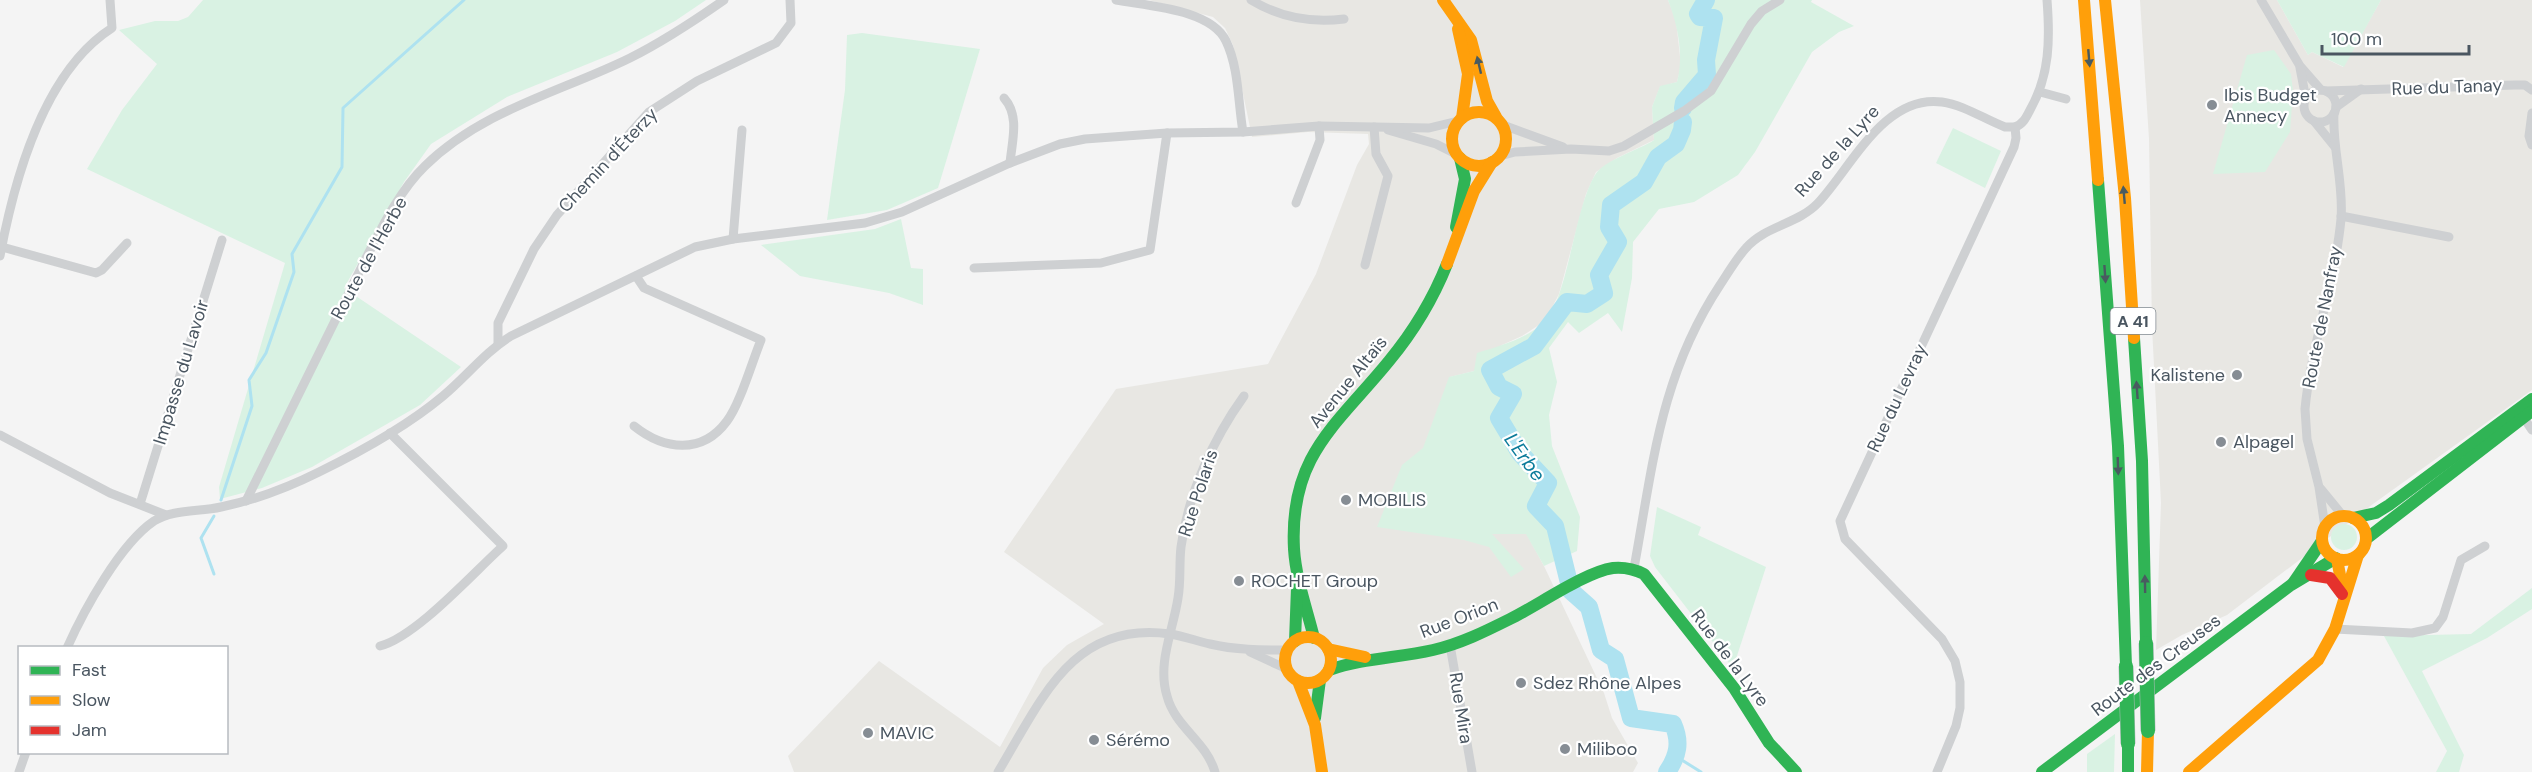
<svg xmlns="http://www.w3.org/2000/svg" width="2532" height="772" font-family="'DM Sans',sans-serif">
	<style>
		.commercial { fill: #e8e7e3 }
		.green { fill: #d9f2e3 }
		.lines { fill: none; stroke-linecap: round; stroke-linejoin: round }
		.stream { stroke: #aee2f0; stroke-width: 3 }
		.river { stroke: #aee2f0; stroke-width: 18 }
		.street { stroke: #ced0d2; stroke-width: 9 }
		.fast { stroke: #30b455; stroke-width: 12 }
		.slow { stroke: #ff9f0a; stroke-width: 12 }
		.jam { stroke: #e5322d; stroke-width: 12 }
		.fast-bridge-casing { stroke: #b9bec3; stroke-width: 15; stroke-linecap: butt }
		.fast-bridge { stroke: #30b455; stroke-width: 14 }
		.oneway { fill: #495b60 }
		.poi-dot { fill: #868d94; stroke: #fff; stroke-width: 2 }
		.labels { text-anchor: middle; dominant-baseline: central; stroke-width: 4.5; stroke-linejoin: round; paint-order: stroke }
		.shield { fill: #fff; stroke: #808990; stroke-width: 1.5 }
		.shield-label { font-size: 16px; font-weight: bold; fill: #4a5661 }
		.street-label { font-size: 18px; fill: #4a5661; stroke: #fff }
		.poi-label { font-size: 18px; fill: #4a5661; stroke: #fff; text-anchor: start }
		.water-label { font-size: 20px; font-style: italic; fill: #0c7c9b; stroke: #fff }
	</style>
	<rect width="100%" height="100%" fill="#f4f4f4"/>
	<g class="commercial">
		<path d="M1149,0H1668L1676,20L1681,66L1677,82L1660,87L1652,107L1654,140L1617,158L1596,172L1586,194L1559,294L1545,321L1522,336L1502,345L1474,371L1450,377L1491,534L1526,533L1544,566L1604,693L1612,718L1638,763L1633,772H794L788,756L879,661L1000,747L1043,668L1067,645L1104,624L1004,552L1116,389L1268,364L1316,274L1357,165L1369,144L1368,134L1308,132L1252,137L1233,45L1225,28L1213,17Z"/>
		<path d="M2140,0H2277L2308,55L2312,52L2343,67L2381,0H2532V390L2373,504L2227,615L2182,635L2156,650L2161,503L2152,327L2149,139Z"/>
	</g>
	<g class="green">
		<path d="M203,0H706L675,21L617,52L507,97L431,144L404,182L344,288L461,367L420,405L312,467L262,488L220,499L219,487L285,263L87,169L122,110L157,64L119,30L155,21H178L188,17Z"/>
		<path d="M1668,0H1812L1811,2L1854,26L1839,32L1812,52L1755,152L1738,175L1694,202L1659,209L1633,242L1632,278L1622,332L1608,313L1579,333L1568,322L1549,348L1557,382L1549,415L1552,446L1580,517L1577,551L1544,566L1526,534H1492L1524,569L1511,577L1489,547L1464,540L1377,527L1402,465L1423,448L1449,377L1474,371L1477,353C1500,346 1526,339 1544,322C1568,299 1574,209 1595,175C1604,160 1639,150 1654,140L1652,107L1660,86L1677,82C1684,55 1678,26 1668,0Z"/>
		<path d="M2277,0H2381L2344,67L2312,52L2308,55Z"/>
		<path d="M862,33L980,49L938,188L887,210L827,220L845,90L847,35Z"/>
		<path d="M2274,50L2291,74L2293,91L2290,132L2265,172L2213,174L2247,55Z"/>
		<path d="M1953,128L2001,151L1985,188L1936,163Z"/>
		<path d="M901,219L911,268L923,269V305L889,293L800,276L761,245L875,229Z"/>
		<path d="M1657,507L1701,527L1698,535L1766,567L1733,668L1655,567L1650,556Z"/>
		<circle cx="2344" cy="537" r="13"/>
		<path d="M2532,588V609L2487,638L2422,671L2464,755L2459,772H2436L2447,751L2384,636L2471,634Z"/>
		<path d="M2115,734L2114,772H2087V754Z"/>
	</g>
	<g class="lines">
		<g class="stream">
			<path d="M221,500L252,406L249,380L266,353L294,272L292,254L342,167L343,108L464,0"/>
			<path d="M214,574L201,538L214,516"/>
			<path d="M1677,757L1701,772"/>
		</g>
		<g class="river">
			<path d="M1683,108L1684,102L1707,75L1706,60L1714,18L1700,17L1698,14L1706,0"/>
			<path d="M1667,772C1678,756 1681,742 1673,724L1631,718L1615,659L1601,650L1589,607L1571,591L1555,526L1536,506L1548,483L1520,453L1499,418L1513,394L1499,387L1490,370L1534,346L1567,302L1587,304L1604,293L1599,275L1618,242L1609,227L1611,205L1644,182L1658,157L1676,144L1682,130L1683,122"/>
		</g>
		<g class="street">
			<path d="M1116,0C1148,6 1211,9 1226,41C1239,68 1238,103 1243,132"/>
			<path d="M1251,0C1279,17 1312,23 1344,19"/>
			<path d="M2261,0L2300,66L2321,90"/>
			<path d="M2300,68L2306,99"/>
			<circle cx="2320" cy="106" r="16"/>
			<path d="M2326,91L2515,85H2525L2532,90"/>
			<path d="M2040,92L2066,99"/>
			<path d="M1004,98C1020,116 1012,141 1010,163"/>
			<path d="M2336,107L2361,89"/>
			<path d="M2532,113L2529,136L2532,145"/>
			<path d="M2314,121L2335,147"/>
			<path d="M1503,125L1563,147"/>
			<path d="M1388,130L1436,144L1456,154"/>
			<path d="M1500,156L1515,152L1571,149L1609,151L1624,146L1684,111L1711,91L1751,24L1762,11L1780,0"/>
			<path d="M1296,203L1320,140L1319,126"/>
			<path d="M2341,216L2449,237"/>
			<path d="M733,239L742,130"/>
			<path d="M2,247L96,273L102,270L127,243"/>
			<path d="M0,256C14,181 43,72 112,28L110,0"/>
			<path d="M1365,265L1388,176L1376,154L1374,127"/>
			<path d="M974,268L1101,263L1150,250L1167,133"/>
			<path d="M498,344V323L534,249L557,215L649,112L697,81L776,43L791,23L790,0"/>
			<path d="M2526,412L2524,418L2532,430"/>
			<path d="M634,426C664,450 702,455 727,421C740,404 752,362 761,340L644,288L636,276"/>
			<path d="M0,435L110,493L166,515"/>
			<path d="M2321,489L2343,516"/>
			<path d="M246,501L366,258C382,227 400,190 425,166C482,110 561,92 630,58C664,41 694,21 724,0"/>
			<path d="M140,504L222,240"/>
			<path d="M2325,527L2319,487L2307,439L2305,409C2311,345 2335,283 2341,219C2344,183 2332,148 2334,113"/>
			<path d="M1634,568C1653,465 1660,376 1720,285C1728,273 1736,259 1746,248C1765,226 1798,224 1818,203C1851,168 1884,94 1942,102C1964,105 1984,119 2005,127H2015"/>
			<path d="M2335,629L2412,633L2435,628L2443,617L2461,560L2485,546"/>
			<path d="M1450,645L1472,772"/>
			<path d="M380,646C416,637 474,572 503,546L390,433"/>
			<path d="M67,648C84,610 120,544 154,521C173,509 199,512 221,507C255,500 287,488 319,472C362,451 406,427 443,396C466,377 485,352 511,336L695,247L733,239L865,223L902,212L1010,163L1060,144L1085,139L1167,133L1243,132L1319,126L1429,128L1458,121"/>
			<path d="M1250,652L1287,669"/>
			<path d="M19,772L26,752"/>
			<path d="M998,772C1041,701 1072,620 1170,634C1184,636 1196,641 1210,644C1235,650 1261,650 1287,650"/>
			<path d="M1215,772C1206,741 1175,727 1167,696C1157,663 1173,631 1178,598C1181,581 1179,564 1181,547C1188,494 1213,439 1244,396"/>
			<path d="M1937,772L1956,726L1960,708V682L1955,661L1942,639L1845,539L1840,521L2014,147L2016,138L2015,127C2023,124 2026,118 2030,110C2050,75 2050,39 2047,0"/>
		</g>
		<g class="fast">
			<path d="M2098,180L2118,446L2126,666"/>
			<path d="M1456,227L1465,179L1460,158"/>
			<path d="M2134,338L2142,461L2146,643"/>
			<path d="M2353,518L2376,513L2389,505L2532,399"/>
			<path d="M2366,539L2532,411"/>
			<path d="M2294,582L2322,541"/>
			<path d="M1314,638C1307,609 1296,580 1294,549C1289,455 1337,425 1389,361C1413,332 1433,299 1447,264"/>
			<path d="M1295,641L1297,588"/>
			<path d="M1329,670C1363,658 1398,658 1433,650C1460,644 1486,631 1510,619C1537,606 1585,572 1613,568C1624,567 1634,569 1644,574L1734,688L1769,743L1796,772"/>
			<path d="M1315,718L1320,680"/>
			<path d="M2128,744V772"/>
			<path d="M2042,772L2291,585L2336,558"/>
		</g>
		<g class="slow">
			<path d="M1443,0L1471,40L1487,101L1496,117"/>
			<path d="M2084,0L2098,180"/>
			<path d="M2105,0L2125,198L2134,338"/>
			<path d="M1458,29L1468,74L1462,118"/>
			<circle cx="1479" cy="139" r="27"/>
			<path d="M1447,264L1474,191L1492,162"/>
			<circle cx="2344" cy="538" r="22"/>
			<path d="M2337,559L2343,591"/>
			<circle cx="1308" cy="660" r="23"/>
			<path d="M1328,649L1365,657"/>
			<path d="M1298,681L1315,725L1322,772"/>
			<path d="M2147,772L2148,731"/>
			<path d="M2189,772L2318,660L2335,629L2358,555"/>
		</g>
		<path class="jam" d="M2311,575L2330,578L2342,594"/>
		<g class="fast-bridge-casing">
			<g id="fast-bridge">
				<path d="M2146,643L2148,731"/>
				<path d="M2126,666L2128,744"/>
			</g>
		</g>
		<use href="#fast-bridge" class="fast-bridge"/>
	</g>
	<defs><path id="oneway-solid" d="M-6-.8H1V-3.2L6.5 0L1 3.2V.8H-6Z" transform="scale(1.5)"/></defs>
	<g class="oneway">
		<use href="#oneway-solid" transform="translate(2089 58) rotate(85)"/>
		<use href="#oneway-solid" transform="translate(1479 65) rotate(-103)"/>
		<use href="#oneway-solid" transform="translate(2124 195) rotate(-95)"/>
		<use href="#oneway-solid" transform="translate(2105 274) rotate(86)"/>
		<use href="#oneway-solid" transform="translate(2137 390) rotate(-94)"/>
		<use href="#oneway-solid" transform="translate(2118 466) rotate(88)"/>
		<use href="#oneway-solid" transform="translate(2145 584) rotate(-91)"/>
	</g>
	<g class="poi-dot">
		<circle cx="2212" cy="105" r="6"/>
		<circle cx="2237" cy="375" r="6"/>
		<circle cx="2221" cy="442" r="6"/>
		<circle cx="1346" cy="500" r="6"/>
		<circle cx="1239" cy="581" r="6"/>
		<circle cx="1521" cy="683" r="6"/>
		<circle cx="868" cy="733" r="6"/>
		<circle cx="1094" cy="740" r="6"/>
		<circle cx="1565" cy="749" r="6"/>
	</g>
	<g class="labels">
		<rect class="shield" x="2110.5" y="308" width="45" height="26" rx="4.5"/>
		<g class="shield-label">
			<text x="2133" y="321">A 41</text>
		</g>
		<g class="street-label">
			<text transform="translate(2447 87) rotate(-2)">Rue du Tanay</text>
			<text transform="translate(1837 151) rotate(-48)">Rue de la Lyre</text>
			<text transform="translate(608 160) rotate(-47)">Chemin d'Éterzy</text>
			<text transform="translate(369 258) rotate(-61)">Route de l'Herbe</text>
			<text transform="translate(2322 317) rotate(-79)">Route de Nanfray</text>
			<text transform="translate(181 372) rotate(-73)">Impasse du Lavoir</text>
			<text transform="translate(1348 382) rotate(-51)">Avenue Altaïs</text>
			<text transform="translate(1897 398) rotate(-65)">Rue du Levray</text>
			<text transform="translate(1198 493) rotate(-72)">Rue Polaris</text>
			<text transform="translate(1459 618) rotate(-21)">Rue Orion</text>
			<text transform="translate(1730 658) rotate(53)">Rue de la Lyre</text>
			<text transform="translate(2156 665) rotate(-37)">Route des Creuses</text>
			<text transform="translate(1461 708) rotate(81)">Rue Mira</text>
		</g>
		<g class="poi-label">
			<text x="2224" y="95">Ibis Budget<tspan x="2224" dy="21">Annecy</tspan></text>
			<text x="2225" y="375" text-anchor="end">Kalistene</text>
			<text x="2233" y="442">Alpagel</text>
			<text x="1358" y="500">MOBILIS</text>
			<text x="1251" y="581">ROCHET Group</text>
			<text x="1533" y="683">Sdez Rhône Alpes</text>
			<text x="880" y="733">MAVIC</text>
			<text x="1106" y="740">Sérémo</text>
			<text x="1577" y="749">Miliboo</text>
		</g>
		<g class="water-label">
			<text transform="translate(1525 457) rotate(54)">L'Erbe</text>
		</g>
	</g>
	<rect x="18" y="646" width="210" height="108" fill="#ffffff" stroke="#b7bbc0" stroke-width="1.5"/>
	<rect x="30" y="666" width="30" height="9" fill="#30b455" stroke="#b7bbc0" stroke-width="1.5"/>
	<text x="72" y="676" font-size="18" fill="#4a5661">Fast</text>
	<rect x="30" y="696" width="30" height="9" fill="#ff9f0a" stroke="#b7bbc0" stroke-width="1.5"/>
	<text x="72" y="706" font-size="18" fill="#4a5661">Slow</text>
	<rect x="30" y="726" width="30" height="9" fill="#e5322d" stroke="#b7bbc0" stroke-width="1.5"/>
	<text x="72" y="736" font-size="18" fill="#4a5661">Jam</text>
	<path d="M2322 45v9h147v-9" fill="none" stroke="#4a5661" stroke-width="3"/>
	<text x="2331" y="45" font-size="18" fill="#4a5661" stroke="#ffffff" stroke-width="4.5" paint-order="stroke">100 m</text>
</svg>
